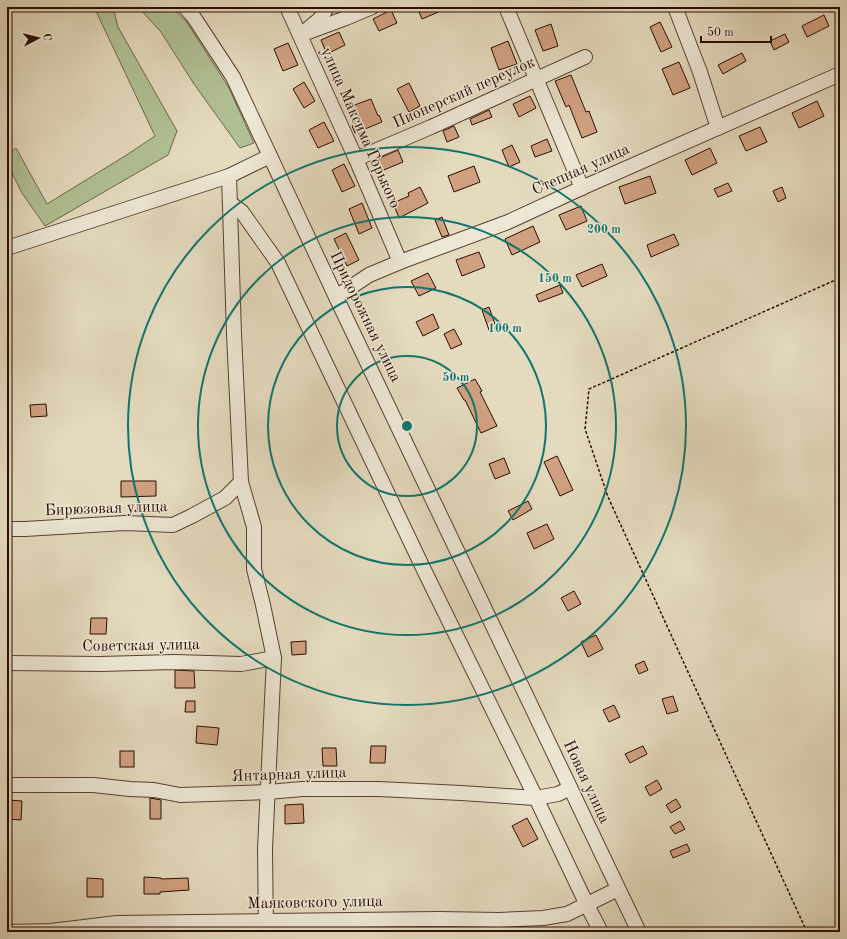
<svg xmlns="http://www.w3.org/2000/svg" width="847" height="939" font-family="'Old Standard TT',serif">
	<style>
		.green { fill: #b0c094; stroke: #6e664a }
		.building { fill: #d0a181; stroke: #2b0b00 }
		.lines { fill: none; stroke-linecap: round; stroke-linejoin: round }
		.minor-casing { stroke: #593f30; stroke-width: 16 }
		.path { stroke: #2b0b00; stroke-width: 1.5; stroke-dasharray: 3 2; stroke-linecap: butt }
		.minor { stroke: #ede7d5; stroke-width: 14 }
		.ring { fill: none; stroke: #0f766e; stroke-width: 2 }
		.labels { text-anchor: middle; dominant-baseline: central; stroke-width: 3; stroke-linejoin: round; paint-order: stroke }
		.street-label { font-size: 16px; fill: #2b0b00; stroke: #ede7d5 }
		.centre { fill: #0f766e; stroke: #ede7d5; stroke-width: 2 }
		.ring-label { font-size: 12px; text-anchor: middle; font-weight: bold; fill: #0f766e; stroke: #ede7d5; stroke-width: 3; stroke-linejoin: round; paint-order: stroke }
	</style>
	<rect width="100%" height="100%" fill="#e4dabe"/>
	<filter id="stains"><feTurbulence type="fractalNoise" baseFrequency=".005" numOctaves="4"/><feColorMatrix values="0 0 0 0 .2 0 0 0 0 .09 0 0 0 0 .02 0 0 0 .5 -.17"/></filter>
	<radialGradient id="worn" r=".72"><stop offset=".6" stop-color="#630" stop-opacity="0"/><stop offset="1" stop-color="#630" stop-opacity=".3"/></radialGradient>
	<g class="green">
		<path d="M94,7H113L118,27L177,131L168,155L45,226L22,193L7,163V155L16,148L47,204L125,156L155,136Z"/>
		<path d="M138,7H171L186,21L229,88L254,143L240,148L194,84L161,32Z"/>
	</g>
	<g class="building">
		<path d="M417,7H450L422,19Z"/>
		<path d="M391,10L397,23L379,31L373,19Z"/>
		<path d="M824,15L829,26L807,37L802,26Z"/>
		<path d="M660,22L672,47L661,52L650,27Z"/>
		<path d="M551,24L558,46L543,51L535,30Z"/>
		<path d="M339,32L345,45L327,54L321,40Z"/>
		<path d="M785,34L789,42L774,50L770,41Z"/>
		<path d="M508,41L517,64L499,70L491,48Z"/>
		<path d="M288,43L298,65L283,71L274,49Z"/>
		<path d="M742,53L746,61L723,74L718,65Z"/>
		<path d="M679,62L690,88L673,95L662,69Z"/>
		<path d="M571,75L586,112L589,111L597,132L582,138L569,105L566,107L555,81Z"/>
		<path d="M304,82L315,101L304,108L293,89Z"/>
		<path d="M409,83L420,106L409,112L397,89Z"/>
		<path d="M530,96L536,108L519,117L513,104Z"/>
		<path d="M371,99L378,116L379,115L382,122L355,133L352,126L356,125L349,107Z"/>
		<path d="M817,101L824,116L799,128L792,113Z"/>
		<path d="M489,110L492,117L472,125L470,119Z"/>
		<path d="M324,122L334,141L318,148L309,130Z"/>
		<path d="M454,126L459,137L447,142L443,131Z"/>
		<path d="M760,127L767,142L746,151L739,136Z"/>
		<path d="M547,139L552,151L535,157L531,146Z"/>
		<path d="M512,145L520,162L509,167L502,150Z"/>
		<path d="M710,148L717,163L692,175L685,160Z"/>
		<path d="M398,150L403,162L379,172L375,160Z"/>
		<path d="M344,164L355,186L342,192L332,170Z"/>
		<path d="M474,166L480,182L454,192L448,176Z"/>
		<path d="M650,176L656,193L625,204L619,187Z"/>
		<path d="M728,183L732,191L718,197L714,189Z"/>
		<path d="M420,187L428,203L399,218L393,203L409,196L408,193Z"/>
		<path d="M782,187L786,198L778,202L773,191Z"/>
		<path d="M362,203L372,228L359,234L349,209Z"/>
		<path d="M581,206L587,221L566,230L559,215Z"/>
		<path d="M442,217L449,235L442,237L435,220Z"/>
		<path d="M533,226L540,242L512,255L505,239Z"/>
		<path d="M346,233L359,260L347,266L334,239Z"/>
		<path d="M674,234L679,245L651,257L647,245Z"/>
		<path d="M479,252L485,267L462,276L456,260Z"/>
		<path d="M602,264L607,276L582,287L576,275Z"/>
		<path d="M428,273L436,288L419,296L411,281Z"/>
		<path d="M560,285L563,293L539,302L536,295Z"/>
		<path d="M489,307L497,330L490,333L482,310Z"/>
		<path d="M433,314L439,328L423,336L416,322Z"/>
		<path d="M454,329L462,344L451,349L444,334Z"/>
		<path d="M475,379L482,391L480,392L497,426L481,433L465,400H464L457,388Z"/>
		<path d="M46,404L47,416L31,417L30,405Z"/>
		<path d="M557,456L573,490L560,496L544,462Z"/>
		<path d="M504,458L510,473L495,479L489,464Z"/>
		<path d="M121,481H156V496L121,497Z"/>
		<path d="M528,501L532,509L513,520L508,511Z"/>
		<path d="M547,524L554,539L534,549L527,533Z"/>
		<path d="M574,591L581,604L568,611L561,598Z"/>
		<path d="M91,618H107L106,634H90Z"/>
		<path d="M596,635L603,649L588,657L581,642Z"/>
		<path d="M306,641V654L292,655L291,642Z"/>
		<path d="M644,661L648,670L639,674L635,665Z"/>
		<path d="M175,670L194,671L195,688H175Z"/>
		<path d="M673,696L678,711L667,714L662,699Z"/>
		<path d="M186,701H195V712H185Z"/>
		<path d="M614,705L620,717L609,722L603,710Z"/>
		<path d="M197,726L219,728L217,745L196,743Z"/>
		<path d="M371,746H386L385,763H370Z"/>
		<path d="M643,746L647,754L630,763L625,754Z"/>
		<path d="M322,748H336L337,766H323Z"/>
		<rect x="120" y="751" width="14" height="16"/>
		<path d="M657,780L662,789L650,796L645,787Z"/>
		<path d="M150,798L161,800V819H150Z"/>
		<path d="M676,799L681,807L671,813L666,805Z"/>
		<path d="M7,800L22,801L21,820L7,819Z"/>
		<path d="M303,804L304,823L285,824V805Z"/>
		<path d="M527,818L538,839L523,847L512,826Z"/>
		<path d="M680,821L685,829L675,834L670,827Z"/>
		<path d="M687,844L690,851L673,858L670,851Z"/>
		<path d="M144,877L161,878V879L188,878L189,890L160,892V894H144Z"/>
		<path d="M87,878L103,879V897H87Z"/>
	</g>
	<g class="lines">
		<g class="minor-casing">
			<g id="minor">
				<path d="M185,7L193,16L233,77L336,297L639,932"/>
				<path d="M287,7L356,159L400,262"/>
				<path d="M506,7L582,188"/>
				<path d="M675,7L700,72L718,128"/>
				<path d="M308,29L320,19L327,7"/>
				<path d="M300,35L346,18L372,7"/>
				<path d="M356,159L431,127L585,57"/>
				<path d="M229,176L234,334L241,482L254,527V569L263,605L274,658L265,849L266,932"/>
				<path d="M230,203L242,212L278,263L424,570L536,798L587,905L601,932"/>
				<path d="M7,248L229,176L270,156"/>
				<path d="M336,297L369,275L400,262L508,222L586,186L840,74"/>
				<path d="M7,529H25L125,523L173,525L192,516L225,498L241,482"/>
				<path d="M7,663L100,664L175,662L241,664L274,658"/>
				<path d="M7,785H93L130,789L154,790L180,795L268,792L302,789H379L461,793L536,798L558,794L570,788"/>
				<path d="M7,932L51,931L117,923L266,921L438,919L499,920L543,918L567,914L618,889"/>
			</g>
		</g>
		<path class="path" d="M807,932L608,497L585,429L589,389L840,278"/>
		<use href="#minor" class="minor"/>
	</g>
	<g class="ring">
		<circle cx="407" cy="426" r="70"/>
		<circle cx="407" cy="426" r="139"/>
		<circle cx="407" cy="426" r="209"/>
		<circle cx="407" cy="426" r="279"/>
	</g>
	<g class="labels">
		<g class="street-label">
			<text transform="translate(464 93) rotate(-24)">Пионерский переулок</text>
			<text transform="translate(360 128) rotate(66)">улица Максима Горького</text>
			<text transform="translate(581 170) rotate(-24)">Степная улица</text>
			<text transform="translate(365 317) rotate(64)">Придорожная улица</text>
			<text transform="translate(106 509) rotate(-2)">Бирюзовая улица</text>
			<text transform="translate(141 646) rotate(-1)">Советская улица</text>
			<text transform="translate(289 775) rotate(-2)">Янтарная улица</text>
			<text transform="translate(586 782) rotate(65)">Новая улица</text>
			<text transform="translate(315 903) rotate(-1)">Маяковского улица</text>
		</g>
	</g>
	<circle cx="407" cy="426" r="6" class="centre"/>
	<g class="ring-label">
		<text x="604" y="233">200 m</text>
		<text x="555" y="282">150 m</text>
		<text x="505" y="332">100 m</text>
		<text x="456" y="381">50 m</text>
	</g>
	<rect width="847" height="939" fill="none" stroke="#e4dabe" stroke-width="24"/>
	<rect x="8" y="8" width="831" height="923" fill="none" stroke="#2b0b00" stroke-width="2"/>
	<rect x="12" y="12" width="823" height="915" fill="none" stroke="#2b0b00"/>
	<g transform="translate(38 38) rotate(83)" stroke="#ede7d5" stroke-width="3" paint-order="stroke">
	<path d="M0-3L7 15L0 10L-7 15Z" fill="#2b0b00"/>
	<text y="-6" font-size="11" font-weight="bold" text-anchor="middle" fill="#2b0b00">С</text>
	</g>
	<path d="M701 36v6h70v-6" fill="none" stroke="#2b0b00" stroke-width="2"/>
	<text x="707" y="36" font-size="12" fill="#2b0b00" stroke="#ede7d5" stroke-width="3" paint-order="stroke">50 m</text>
	<rect width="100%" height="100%" filter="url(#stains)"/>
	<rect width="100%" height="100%" fill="url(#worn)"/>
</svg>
